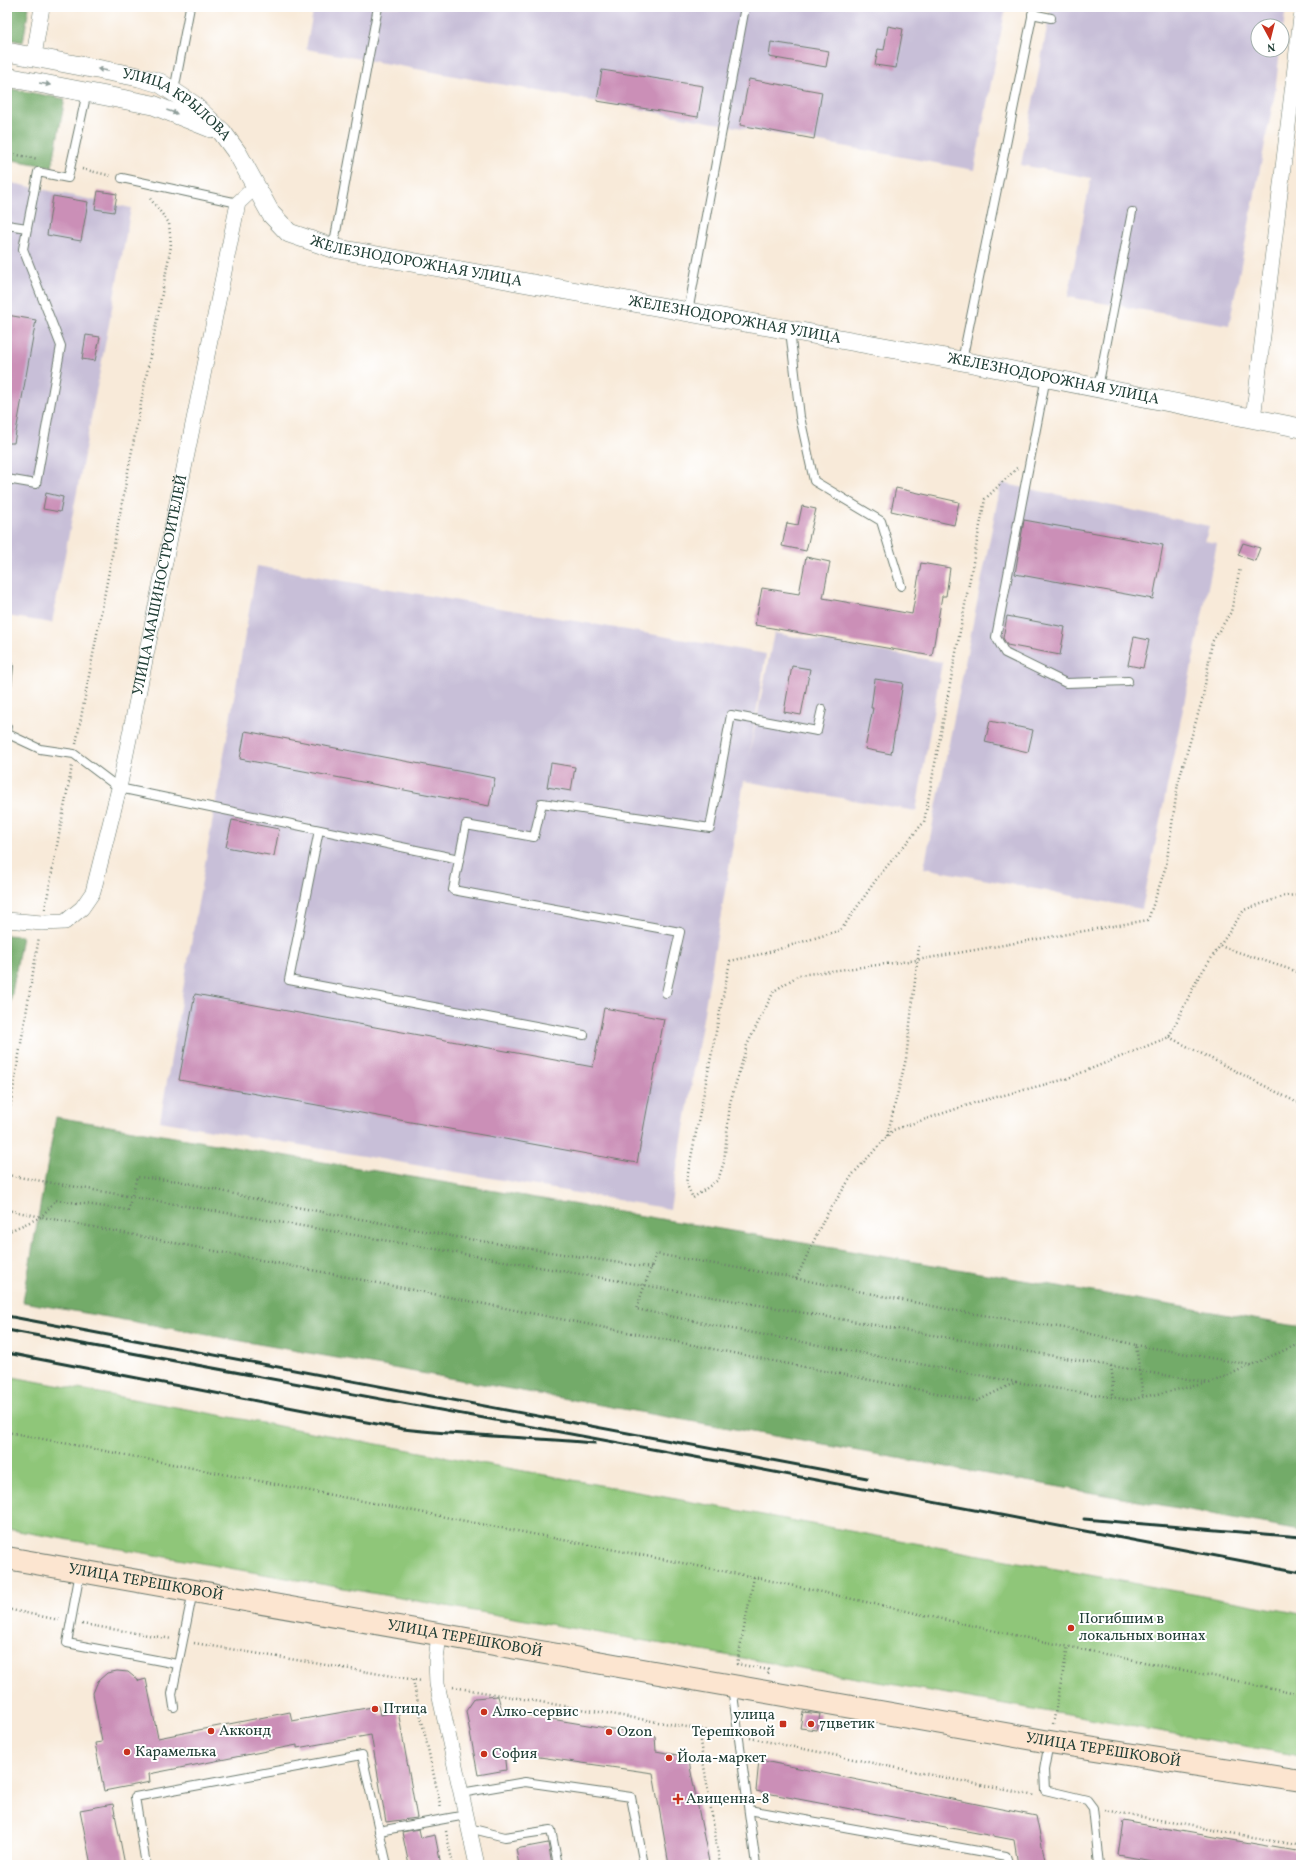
<svg xmlns="http://www.w3.org/2000/svg" width="1308" height="1872" font-family="Vollkorn,serif">
	<style>
		.industrial { fill: #c8bfd8 }
		.green { fill: #8fc679; stroke: #578256 }
		.forest { fill: #73ab69; stroke: #49744e }
		.building { fill: #cb8fb7 }
		.lines { fill: none; stroke-linecap: round; stroke-linejoin: round }
		.service-casing { stroke: #6b7a6e; stroke-width: 10 }
		.minor-casing { stroke: #6b7a6e; stroke-width: 16 }
		.tertiary-casing { stroke: #6b7a6e; stroke-width: 20 }
		.secondary-casing { stroke: #6b7a6e; stroke-width: 24 }
		.path { stroke: #6b7a6e; stroke-width: 2.5; stroke-dasharray: 1 3; stroke-linecap: butt }
		.service { stroke: #fff; stroke-width: 8 }
		.minor { stroke: #fff; stroke-width: 15 }
		.tertiary { stroke: #fff; stroke-width: 19 }
		.secondary { stroke: #fce5d0; stroke-width: 22 }
		.rail { stroke: #1f3d34; stroke-width: 3 }
		.oneway { fill: #8f9e9a }
		.poi-dot { fill: #c8321e; stroke: #fff; stroke-width: 1.5 }
		.labels { text-anchor: middle; dominant-baseline: central; stroke-width: 4; stroke-linejoin: round; paint-order: stroke }
		.street-label { font-size: 15px; fill: #1f3d34; stroke: #fff }
		.poi-label { font-size: 15px; fill: #1f3d34; stroke: #fff; text-anchor: start }
	</style>
	<rect width="100%" height="100%" fill="#fff"/>
	<filter id="ink" filterUnits="userSpaceOnUse"><feTurbulence type="fractalNoise" baseFrequency=".025" numOctaves="2"/><feDisplacementMap in="SourceGraphic" scale="8" xChannelSelector="R" yChannelSelector="G"/><feConvolveMatrix kernelMatrix="1 2 1 2 8 2 1 2 1" color-interpolation-filters="sRGB"/></filter>
	<filter id="wash" filterUnits="userSpaceOnUse"><feTurbulence type="fractalNoise" baseFrequency=".012" numOctaves="4" result="noise"/><feDisplacementMap in="SourceGraphic" scale="16" xChannelSelector="R" yChannelSelector="G"/><feGaussianBlur stdDeviation="0.9" result="paint"/><feColorMatrix in="noise" values="0 0 0 0 0 0 0 0 0 0 0 0 0 0 0 0 0 1.4 0 .05"/><feComposite in="paint" operator="in"/></filter>
	<g filter="url(#wash)">
		<rect width="100%" height="100%" fill="#f8ead9"/>
		<g class="industrial">
			<path d="M314,7H1006L974,170L306,49Z"/>
			<path d="M1051,7H1286L1282,37V26H1258V50H1280L1275,93L1229,325L1068,297L1091,178L1021,165Z"/>
			<path d="M7,182L131,208L52,623L7,616Z"/>
			<path d="M1001,483L1209,526L1205,541L1217,543L1142,909L924,868Z"/>
			<path d="M257,566L766,654L749,756L774,633L942,662L916,811L744,781L670,1209L160,1121Z"/>
		</g>
		<path class="green" d="M7,1376L1301,1614V1756L7,1529Z"/>
		<g class="forest">
			<path d="M7,7H29L23,42L7,39Z"/>
			<path d="M7,88L65,99L52,167L7,159Z"/>
			<path d="M7,935L22,936L7,1022Z"/>
			<path d="M56,1117L1301,1327V1530L23,1302Z"/>
		</g>
		<g id="blocks">
			<g class="building">
				<path d="M888,26L903,29L896,68L875,65L878,49L884,50Z"/>
				<path d="M771,42L829,51L826,67L769,57Z"/>
				<path d="M602,70L703,86L698,117L597,101Z"/>
				<path d="M749,79L822,92L814,139L740,125Z"/>
				<path d="M98,191L117,194L114,212L95,209Z"/>
				<path d="M53,196L88,202L81,241L47,235Z"/>
				<path d="M7,315L36,320L14,443H7Z"/>
				<path d="M86,335L100,337L95,361L82,359Z"/>
				<path d="M896,488L959,502L954,525L891,511Z"/>
				<path d="M46,493L63,497L60,512L43,509Z"/>
				<path d="M802,506L816,509L806,551L782,546L787,523L798,525Z"/>
				<path d="M1024,520L1163,545L1153,599L1015,574Z"/>
				<path d="M1243,543L1260,548L1255,561L1238,555Z"/>
				<path d="M806,557L830,562L823,598L912,614L921,563L950,568L946,596H942L932,656L755,625L762,588L799,594Z"/>
				<path d="M1007,616L1065,627L1060,655L1007,645L1003,638Z"/>
				<path d="M1134,637L1149,640L1143,668L1128,665Z"/>
				<path d="M792,666L810,669L801,715L784,712Z"/>
				<path d="M875,679L903,683L891,754L865,749L873,708H871Z"/>
				<path d="M990,721L1033,730L1028,752L985,742Z"/>
				<path d="M245,731L495,778L489,806L240,759Z"/>
				<path d="M551,763L575,767L571,791L547,787Z"/>
				<path d="M232,820L279,829L274,856L226,847Z"/>
				<path d="M195,994L593,1067L604,1008L664,1019L637,1163L179,1080Z"/>
				<path d="M117,1671L128,1672L139,1681L146,1679L158,1738L290,1712L292,1721L378,1706L380,1715L398,1711L417,1818L386,1822L371,1735L297,1748V1745L149,1774L150,1782L104,1791L95,1743L102,1742L93,1693L98,1681L107,1673Z"/>
				<path d="M498,1696L502,1711L655,1736L656,1751L688,1757L709,1862L694,1865H669L653,1773L504,1752L506,1770L478,1775L466,1711L475,1698Z"/>
				<path d="M803,1712L820,1714L817,1730L800,1728Z"/>
				<path d="M759,1760L1036,1816L1046,1865H1018L1014,1840L756,1791Z"/>
				<path d="M113,1804L125,1865H91L80,1810Z"/>
				<path d="M1123,1821L1301,1852V1865H1176L1118,1855Z"/>
				<path d="M419,1829L421,1838L435,1835L441,1865H409L402,1832Z"/>
				<path d="M548,1843L552,1865H519L516,1849Z"/>
			</g>
		</g>
	</g>
	<g filter="url(#ink)">
		<use href="#blocks" fill-opacity="0" stroke="#6b7a6e" stroke-width="1"/>
		<g class="lines">
			<g class="service-casing">
				<g id="service">
					<path d="M1032,14L1051,18"/>
					<path d="M174,91L190,7"/>
					<path d="M122,178L238,203"/>
					<path d="M7,225L27,228"/>
					<path d="M333,248L378,7"/>
					<path d="M688,312L745,7"/>
					<path d="M790,330L800,417L814,481L881,521L901,586"/>
					<path d="M962,361L1034,7"/>
					<path d="M1046,377L996,637L1005,653L1066,683L1128,681"/>
					<path d="M1098,388L1132,212"/>
					<path d="M7,479L36,484L61,346L23,249L38,172L68,178L87,92"/>
					<path d="M7,663L9,666L7,686"/>
					<path d="M7,727L8,734L40,749L74,754L119,788L459,859"/>
					<path d="M319,830L289,980L584,1035"/>
					<path d="M666,993L680,932L453,890L466,825L534,837L542,803L710,828L731,715L817,731L822,709"/>
					<path d="M80,1572L67,1643L177,1664"/>
					<path d="M732,1687L756,1865"/>
					<path d="M174,1707L172,1694L193,1591"/>
					<path d="M1049,1742L1044,1770L1045,1790L1087,1800L1093,1808L1099,1865"/>
					<path d="M461,1793L525,1782L631,1797L644,1865"/>
					<path d="M749,1810L1006,1856L1009,1865"/>
					<path d="M469,1828L505,1837L551,1830L558,1865"/>
					<path d="M379,1831L466,1815"/>
					<path d="M146,1865L135,1797L362,1755L387,1865"/>
				</g>
			</g>
			<g class="minor-casing">
				<g id="minor">
					<path d="M34,56L42,7"/>
					<path d="M1253,419L1301,17"/>
					<path id="s1" d="M7,920L42,923L65,922L82,908L93,892L119,788L238,203L255,187"/>
					<path d="M439,1634L436,1660L437,1684L477,1865"/>
				</g>
			</g>
			<g class="tertiary-casing">
				<g id="tertiary">
					<path id="s2" d="M7,52L139,77L160,83L192,104L222,132L238,154L271,214L289,233L333,248L962,361L1301,428"/>
					<path d="M7,77L153,105L211,128"/>
				</g>
			</g>
			<g class="secondary-casing">
				<g id="secondary">
					<path id="s3" d="M7,1558L1050,1742L1301,1781"/>
				</g>
			</g>
			<g class="path">
				<path d="M7,153L38,159"/>
				<path d="M82,169L112,176"/>
				<path d="M1017,468L985,499L924,822L878,877L841,930L766,953L730,961L686,1183L693,1198L718,1180L724,1162L730,1103L747,1045L774,991L799,975L917,960L1148,920L1166,866L1178,783L1203,697L1212,642L1231,612L1240,568"/>
				<path d="M76,744L171,246L169,223L149,197"/>
				<path d="M45,909L72,766"/>
				<path d="M1220,946L1301,973"/>
				<path d="M1169,1037L1296,1102L1301,1103"/>
				<path d="M7,1126L39,937"/>
				<path d="M887,1136L906,1059L919,946"/>
				<path d="M7,1175L1210,1383L1301,1343"/>
				<path d="M7,1210L977,1401L1016,1382L1129,1400L1208,1383"/>
				<path d="M7,1232L41,1217L56,1200L128,1210L137,1177L179,1181L264,1201L456,1237L651,1268"/>
				<path d="M796,1279L824,1219L853,1174L893,1130L977,1102L1066,1079L1169,1037L1198,978L1244,910L1284,896L1301,895"/>
				<path d="M1136,1345L1251,1365"/>
				<path d="M1111,1366L1113,1381L1112,1397"/>
				<path d="M1016,1382L722,1327L636,1309L656,1254L779,1275L957,1311L1071,1329L1136,1345L1143,1397"/>
				<path d="M7,1432L754,1577L1036,1640L1301,1694"/>
				<path d="M754,1577L737,1664L769,1670L768,1674"/>
				<path d="M7,1609L59,1620"/>
				<path d="M82,1624L172,1639"/>
				<path d="M194,1643L422,1681"/>
				<path d="M413,1680L441,1808"/>
				<path d="M453,1687L728,1734"/>
				<path d="M1053,1724L1068,1646"/>
				<path d="M698,1729L720,1865"/>
				<path d="M750,1738L1035,1796"/>
				<path d="M1105,1810L1301,1846"/>
				<path d="M446,1831L453,1865"/>
			</g>
			<use href="#service" class="service"/>
			<use href="#minor" class="minor"/>
			<use href="#tertiary" class="tertiary"/>
			<use href="#secondary" class="secondary"/>
			<g class="rail">
				<path d="M7,1316L867,1478"/>
				<path d="M7,1330L695,1457L1301,1572"/>
				<path d="M7,1353L403,1429C467,1436 531,1437 595,1443"/>
				<path d="M1084,1519L1301,1537"/>
			</g>
		</g>
		<defs><path id="oneway-solid" d="M-6-.8H1V-3.2L6.5 0L1 3.2V.8H-6Z"/></defs>
		<g class="oneway">
			<use href="#oneway-solid" transform="translate(103 70) rotate(-169)"/>
			<use href="#oneway-solid" transform="translate(45 84) rotate(10)"/>
			<use href="#oneway-solid" transform="translate(172 112) rotate(20)"/>
		</g>
	</g>
	<g class="poi-dot">
		<circle cx="1071" cy="1628" r="4"/>
		<circle cx="375" cy="1709" r="4"/>
		<circle cx="484" cy="1712" r="4"/>
		<rect x="779" y="1720" width="8" height="8" rx="2"/>
		<circle cx="811" cy="1724" r="4"/>
		<circle cx="211" cy="1731" r="4"/>
		<circle cx="609" cy="1732" r="4"/>
		<circle cx="127" cy="1752" r="4"/>
		<circle cx="484" cy="1754" r="4"/>
		<circle cx="669" cy="1758" r="4"/>
		<path d="M676 1793h4v4h4v4h-4v4h-4v-4h-4v-4h4z"/>
	</g>
	<g class="labels">
		<g class="street-label">
			<text stroke="none"><textPath href="#s2" startOffset="181">УЛИЦА КРЫЛОВА</textPath></text>
			<text stroke="none"><textPath href="#s2" startOffset="488">ЖЕЛЕЗНОДОРОЖНАЯ УЛИЦА</textPath></text>
			<text stroke="none"><textPath href="#s2" startOffset="812">ЖЕЛЕЗНОДОРОЖНАЯ УЛИЦА</textPath></text>
			<text stroke="none"><textPath href="#s2" startOffset="1136">ЖЕЛЕЗНОДОРОЖНАЯ УЛИЦА</textPath></text>
			<text stroke="none"><textPath href="#s1" startOffset="414">УЛИЦА МАШИНОСТРОИТЕЛЕЙ</textPath></text>
			<text stroke="none"><textPath href="#s3" startOffset="141">УЛИЦА ТЕРЕШКОВОЙ</textPath></text>
			<text stroke="none"><textPath href="#s3" startOffset="465">УЛИЦА ТЕРЕШКОВОЙ</textPath></text>
			<text stroke="none"><textPath href="#s3" startOffset="1113">УЛИЦА ТЕРЕШКОВОЙ</textPath></text>
		</g>
		<g class="poi-label">
			<text x="1079" y="1619">Погибшим в<tspan x="1079" dy="17">локальных воинах</tspan></text>
			<text x="383" y="1709">Птица</text>
			<text x="492" y="1712">Алко-сервис</text>
			<text x="775" y="1715" text-anchor="end">улица<tspan x="775" dy="17">Терешковой</tspan></text>
			<text x="819" y="1724">7цветик</text>
			<text x="219" y="1731">Акконд</text>
			<text x="617" y="1732">Ozon</text>
			<text x="135" y="1752">Карамелька</text>
			<text x="492" y="1754">София</text>
			<text x="677" y="1758">Йола-маркет</text>
			<text x="686" y="1799">Авиценна-8</text>
		</g>
	</g>
	<rect width="1308" height="1872" fill="none" stroke="#fff" stroke-width="24"/>
	<g transform="translate(1270 38) rotate(173)"><circle r="19" fill="#ffffff" stroke="#a5b1ae"/>
	<path d="M0-3L7 15L0 10L-7 15Z" fill="#c8321e"/>
	<text y="-6" font-size="11" font-weight="bold" text-anchor="middle" fill="#1f3d34">N</text>
	</g>
</svg>
